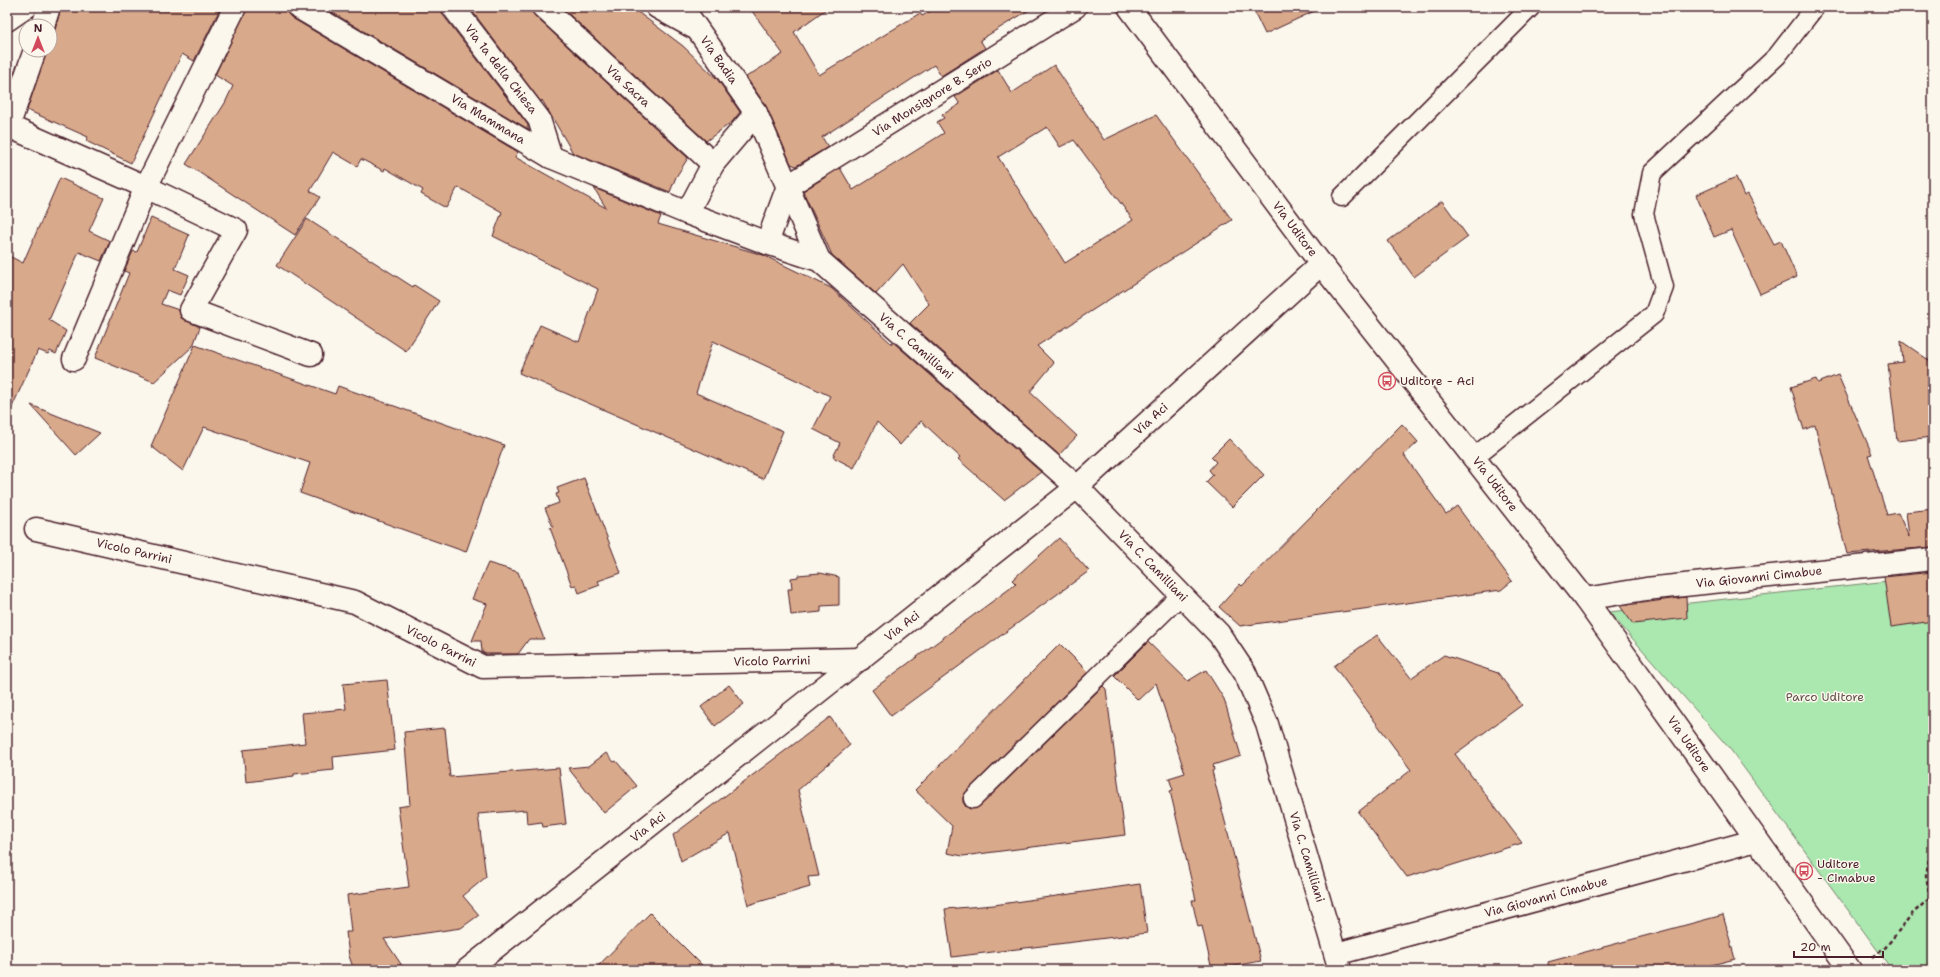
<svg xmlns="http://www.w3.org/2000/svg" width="1940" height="977" font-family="'Shantell Sans',sans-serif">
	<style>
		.green { fill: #aae8b0; stroke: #7a846e }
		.building { fill: #d9a98b; stroke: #4a1f2b; fill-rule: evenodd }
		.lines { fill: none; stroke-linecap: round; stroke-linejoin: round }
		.service-casing { stroke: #4a1f2b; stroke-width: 21 }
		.minor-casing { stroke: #4a1f2b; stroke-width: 25 }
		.path { stroke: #4a1f2b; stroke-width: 2.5; stroke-dasharray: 4 3; stroke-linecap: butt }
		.service { stroke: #fbf7ec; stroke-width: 18 }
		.minor { stroke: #fbf7ec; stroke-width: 22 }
		.labels { text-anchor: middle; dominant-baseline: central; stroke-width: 3; stroke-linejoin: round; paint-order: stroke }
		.street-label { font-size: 12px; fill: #4a1f2b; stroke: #fbf7ec }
		.poi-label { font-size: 12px; fill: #4a1f2b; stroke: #fbf7ec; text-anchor: start }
		.park-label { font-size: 12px; fill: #62514c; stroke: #fbf7ec }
	</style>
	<rect width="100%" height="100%" fill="#fbf7ec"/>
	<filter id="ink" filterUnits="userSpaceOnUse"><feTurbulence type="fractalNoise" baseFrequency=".025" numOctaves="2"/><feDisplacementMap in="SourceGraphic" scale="8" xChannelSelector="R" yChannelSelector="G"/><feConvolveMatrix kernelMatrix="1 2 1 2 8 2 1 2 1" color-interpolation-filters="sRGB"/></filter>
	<g filter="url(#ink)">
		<path class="green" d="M1933,576V970H1892L1730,749L1609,612Z"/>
		<g class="building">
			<path d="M61,7H221L194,61L182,54L131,163L86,141L88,137L27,110L47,50H50V36L55,30Z"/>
			<path d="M247,7H286L287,13L292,18L518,152L515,157L606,208L594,188L661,216L658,224L763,255L831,288L892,344L893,342L1041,472L1004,500L958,459L960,457L921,421L900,445L877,422L854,468L833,457L840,443L813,429L830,396L713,341L696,393L783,431L763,479L519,373L540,325L579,342L598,289L493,236L502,212L458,187L446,208L421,194L423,190L385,168L384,171L361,159L357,166L333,152L310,191L320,197L295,235L186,164L225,103L233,86L215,75Z"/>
			<path d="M323,7H441L443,15L528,125V129Z"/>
			<path d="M469,7H531L535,16L688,158L676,177L670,192L573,153L542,100L541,102Z"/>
			<path d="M561,7H631L683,46L718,80L740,112L732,122L706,141Z"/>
			<path d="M749,7H829L794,32L819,75L920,13L922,16L938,7H1034L980,40L985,48L941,76L934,65L822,137L828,147L796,166L791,164L766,106L746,77L783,54Z"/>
			<path d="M1252,7H1323L1265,34Z"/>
			<path d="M1054,65L1104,140L1156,115L1232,220L1037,346L1054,363L1030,392L1077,436L1059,455L910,323L929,304L903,264L876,294L832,255L803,191L840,168L853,190L944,133L937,122L944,118L942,115L960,104L955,97L998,70L1012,93ZM1047,127L1060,147L1074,140L1133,220L1065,263L998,157Z"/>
			<path d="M1736,177L1744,196L1748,194L1774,244L1781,241L1797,277L1760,294L1731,230L1714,237L1696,195Z"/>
			<path d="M60,178L104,198L89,231L110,241L101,261L79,252L49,320L66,331L56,354L50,351L48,354L38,350L7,418V255L23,263Z"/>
			<path d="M1442,201L1468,237L1414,277L1388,241Z"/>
			<path d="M151,218L189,235L175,269L189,275L180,295L167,290L161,304L179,310L181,318L200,327L193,346L154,382L95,358L129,273L124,271L133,251L137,252Z"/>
			<path d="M307,219L413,287L414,285L439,301L406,351L277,265Z"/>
			<path d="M1901,341L1933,363V437L1897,441L1888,364L1903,362Z"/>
			<path d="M195,345L335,394L338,386L504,445L466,552L300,493L310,463L204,427L183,471L151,446Z"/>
			<path d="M1838,375L1872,454L1868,455L1887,515L1898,513L1909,537L1906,512L1933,509V547L1847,554L1815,425L1804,430L1791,387L1816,379L1818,383Z"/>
			<path d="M31,405L100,433L76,455Z"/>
			<path d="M1402,424L1418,442L1404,455L1446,514L1457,506L1512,581L1501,590L1240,626L1219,607L1240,584L1242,586Z"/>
			<path d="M1229,439L1264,475L1232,507L1206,482L1213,475L1209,470L1216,462L1211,457Z"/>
			<path d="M584,478L621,573L598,581L600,585L579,593L576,585L572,586L550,528L553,527L545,508L559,503L556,494L559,493L557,488Z"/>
			<path d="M1059,538L1089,571L891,716L872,690L1016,584L1012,580Z"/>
			<path d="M488,563L518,572L544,639H529L518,654H486L482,652L481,641H472L487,604L472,599Z"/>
			<path d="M1933,572V621L1891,627L1884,577Z"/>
			<path d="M820,573L839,577V605L821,606V612L791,615L788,589H792L791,578L798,577V575Z"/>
			<path d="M1686,597L1687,618L1633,624L1620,606Z"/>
			<path d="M1377,635L1411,678L1444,655L1498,673L1522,705L1455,754L1522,843L1437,870L1436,868L1407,877L1358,812L1411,770L1334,666Z"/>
			<path d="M1148,642L1188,681L1206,670L1224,699L1241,756L1213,765L1214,770L1212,771L1261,961L1212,970L1202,926L1198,927L1192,900H1196L1170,791L1173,790L1169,778L1185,773L1156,683L1138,700L1114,676Z"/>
			<path d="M1060,644L1088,672L966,792L963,797V802L966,807L971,809L980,806L1103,686L1106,689L1125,835L963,856L947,853L952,826L915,790Z"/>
			<path d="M387,680L395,750L333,757L334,770L294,774V776L246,782L243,750L305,743L302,713L346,709L343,684Z"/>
			<path d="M729,685L744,704L715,726L701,707Z"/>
			<path d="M830,717L850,745L798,790L819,876L808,877L810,887L748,905L730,833L681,861L673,835Z"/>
			<path d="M445,728L450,777L559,768L566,824L543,827L542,822L527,824L526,810L478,814L486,877L463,896L479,915L461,928L384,939L405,970H354L349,956L346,932H351L347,895L409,887L398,807L410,805L404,732Z"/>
			<path d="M606,753L614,762L616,761L637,786L604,813L568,768L589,766Z"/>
			<path d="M1140,884L1147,933L952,957L945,909L994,905Z"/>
			<path d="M650,913L707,970H594Z"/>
			<path d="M1723,915L1735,959L1692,970H1549L1548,962Z"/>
		</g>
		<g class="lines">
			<g class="service-casing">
				<g id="service">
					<path d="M1342,197L1531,7"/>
					<path d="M1474,457L1654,314L1664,287L1644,214L1652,173L1777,56L1815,7"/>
					<path d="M973,799L1181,595"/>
				</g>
			</g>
			<g class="minor-casing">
				<g id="minor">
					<path d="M298,7L551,157L687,213L767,243L819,260L1077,487L1219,634L1245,673L1267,724L1340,970"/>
					<path d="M453,7L539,119L551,157"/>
					<path d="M543,7L713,164"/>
					<path d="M657,7L693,27"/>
					<path d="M682,7L756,113L819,260"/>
					<path d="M1129,7L1321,264L1585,599L1850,970"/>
					<path d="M7,20L26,7"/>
					<path d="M43,26L49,7"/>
					<path d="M8,126L146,187L236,230L191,310L311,355"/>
					<path d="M7,130L35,50"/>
					<path d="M687,213L713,164L756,113"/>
					<path d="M767,243L788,186L1075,7"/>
					<path d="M74,359L146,187L235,7"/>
					<path d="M36,529L355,602L483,667L861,659"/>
					<path d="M1585,599L1646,589L1933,559"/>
					<path d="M1336,954L1757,840"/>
					<path d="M467,970L1077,487L1321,264"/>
				</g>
			</g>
			<g class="path">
				<path d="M1930,898L1926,875L1933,837"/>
				<path d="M1873,957L1885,948L1912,914L1930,898L1933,897"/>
			</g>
			<use href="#service" class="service"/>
			<use href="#minor" class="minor"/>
		</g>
	</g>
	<defs>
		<g id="bus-ring" transform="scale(0.9)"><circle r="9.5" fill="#fbf7ec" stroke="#d1495b" stroke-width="1.5"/><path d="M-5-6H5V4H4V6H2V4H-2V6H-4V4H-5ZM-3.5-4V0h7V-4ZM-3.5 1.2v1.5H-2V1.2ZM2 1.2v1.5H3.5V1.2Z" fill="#d1495b"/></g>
	</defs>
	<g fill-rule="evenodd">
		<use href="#bus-ring" x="1387" y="381"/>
		<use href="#bus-ring" x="1804" y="871"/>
	</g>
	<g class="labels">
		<g class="street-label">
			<text transform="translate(719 60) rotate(55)">Via Badia</text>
			<text transform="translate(501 69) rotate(52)">Via 1a della Chiesa</text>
			<text transform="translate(628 86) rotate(43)">Via Sacra</text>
			<text transform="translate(932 97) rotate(-32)">Via Monsignore B. Serio</text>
			<text transform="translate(488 119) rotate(31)">Via Mammana</text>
			<text transform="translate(1295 229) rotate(53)">Via Uditore</text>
			<text transform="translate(916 346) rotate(41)">Via C. Camilliani</text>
			<text transform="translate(1151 419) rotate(-42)">Via Aci</text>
			<text transform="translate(1495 484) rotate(52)">Via Uditore</text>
			<text transform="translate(134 551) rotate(13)">Vicolo Parrini</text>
			<text transform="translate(1153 566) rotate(46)">Via C. Camilliani</text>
			<text transform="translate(1759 577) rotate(-6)">Via Giovanni Cimabue</text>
			<text transform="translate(902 626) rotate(-38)">Via Aci</text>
			<text transform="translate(441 646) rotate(27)">Vicolo Parrini</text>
			<text transform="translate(772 661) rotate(-1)">Vicolo Parrini</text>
			<text transform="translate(1689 744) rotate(55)">Via Uditore</text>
			<text transform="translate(648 827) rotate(-38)">Via Aci</text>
			<text transform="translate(1307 857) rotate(73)">Via C. Camilliani</text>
			<text transform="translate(1546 897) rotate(-15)">Via Giovanni Cimabue</text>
		</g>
		<g class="poi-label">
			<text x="1400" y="381">Uditore - Aci</text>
			<text x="1817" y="864">Uditore<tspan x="1817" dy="14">- Cimabue</tspan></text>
		</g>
		<g class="park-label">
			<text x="1825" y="697">Parco Uditore</text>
		</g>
	</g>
	<rect width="1940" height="977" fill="none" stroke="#fbf7ec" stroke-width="24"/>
	<rect x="12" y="12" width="1916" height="953" fill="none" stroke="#4a1f2b" stroke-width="1.5" filter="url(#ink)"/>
	<g transform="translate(38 38)"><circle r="19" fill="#fbf7ec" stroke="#b4a19f"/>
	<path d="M0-3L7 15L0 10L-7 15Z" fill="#d1495b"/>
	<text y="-6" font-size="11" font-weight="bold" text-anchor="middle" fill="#4a1f2b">N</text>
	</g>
	<path d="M1794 951v6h89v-6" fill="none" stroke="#4a1f2b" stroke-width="2"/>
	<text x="1800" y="951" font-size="12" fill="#4a1f2b" stroke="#fbf7ec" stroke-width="3" paint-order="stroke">20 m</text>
</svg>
